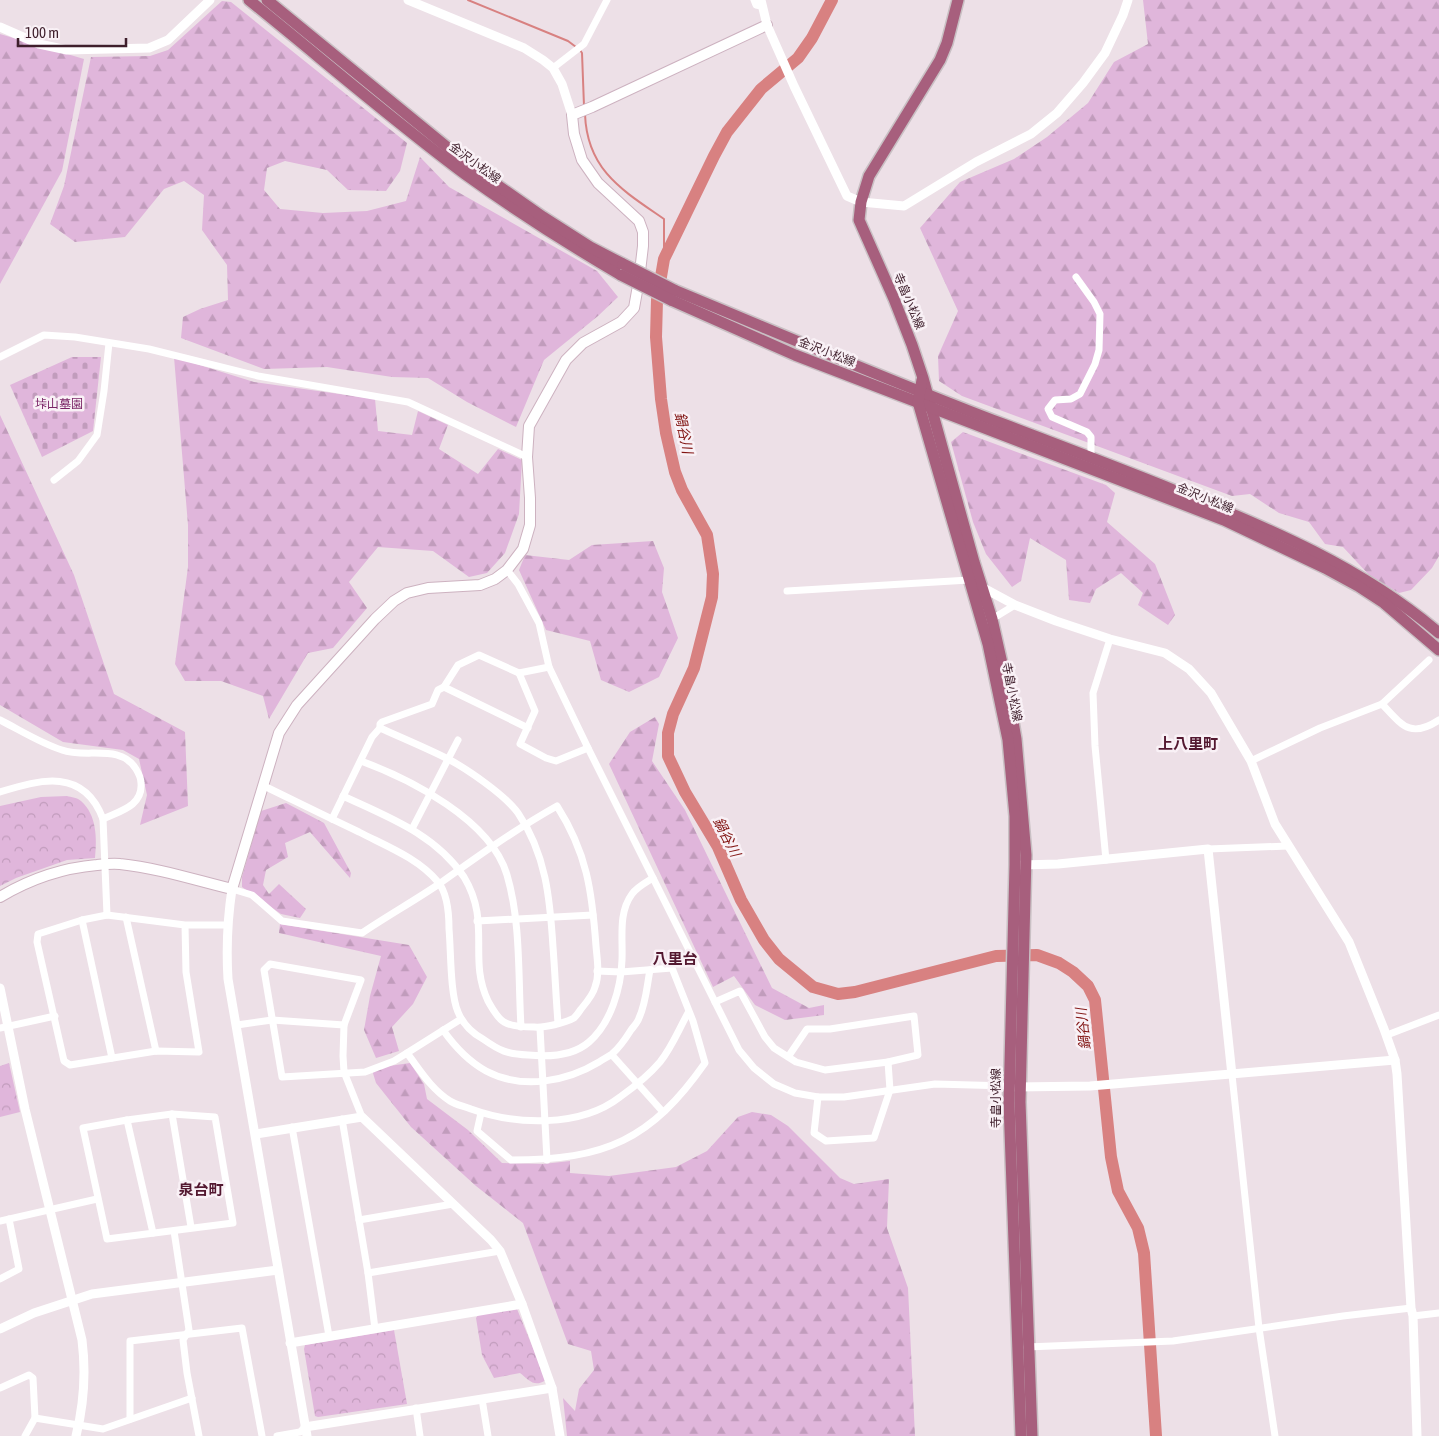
<svg xmlns="http://www.w3.org/2000/svg" width="1439" height="1436" font-family="'Asap Condensed','Noto Sans JP',sans-serif">
	<style>
		.forest { fill: url(#forest-firs) }
		.cemetery { fill: url(#cemetery-stones) }
		.park { fill: url(#park-crowns) }
		.lines { fill: none; stroke-linecap: round; stroke-linejoin: round }
		.stream { stroke: #d88181; stroke-width: 2 }
		.river { stroke: #d88181; stroke-width: 12 }
		.secondary-casing { stroke: #cdb2c0; stroke-width: 12 }
		.primary-casing { stroke: #c9c0c4; stroke-width: 14 }
		.minor { stroke: #fff; stroke-width: 7 }
		.tertiary { stroke: #fff; stroke-width: 9 }
		.secondary { stroke: #fff; stroke-width: 10 }
		.primary { stroke: #a75f7d; stroke-width: 11 }
		.primary-bridge-casing { stroke: #c9c0c4; stroke-width: 14; stroke-linecap: butt }
		.primary-bridge { stroke: #a75f7d; stroke-width: 11 }
		.labels { text-anchor: middle; dominant-baseline: central; stroke-width: 5; stroke-linejoin: round; paint-order: stroke }
		.street-label { font-size: 12px; fill: #3f1f2c; stroke: #f9f1f6 }
		.park-label { font-size: 12px; fill: #7a2466; stroke: #f9f1f6 }
		.water-label { font-size: 14px; font-style: italic; fill: #811412; stroke: #f9f1f6 }
		.quarter-label { font-size: 15px; font-weight: bold; fill: #531830; stroke: #f9f1f6 }
	</style>
	<defs>
		<pattern id="forest-firs" width="22" height="20" patternUnits="userSpaceOnUse" patternTransform="scale(1.25)"><rect width="22" height="20" fill="#e0b6db"/><path d="M5 1l3.5 6h-7zM16 11l3.5 6h-7z" fill="#c19cbc"/></pattern>
		<pattern id="cemetery-stones" width="16" height="16" patternUnits="userSpaceOnUse" patternTransform="scale(1.25)"><rect width="16" height="16" fill="#e0b6db"/><path d="M2 7V4a2 2 0 0 1 4 0v3zM10 15v-3a2 2 0 0 1 4 0v3z" fill="#c19cbc"/></pattern>
		<pattern id="park-crowns" width="20" height="18" patternUnits="userSpaceOnUse" patternTransform="scale(1.25)"><rect width="20" height="18" fill="#e0b6db"/><path d="M2 6a3 3 0 1 1 6 0M12 15a3 3 0 1 1 6 0" fill="none" stroke="#c19cbc"/></pattern>
	</defs>
	<rect width="100%" height="100%" fill="#ede0e7"/>
	<g class="forest">
		<path d="M1143,0H1439V556L1432,568L1411,590L1399,593L1370,576L1343,547L1325,544L1309,522L1279,513L1250,494L1232,496L962,396L939,381L938,356L958,311L920,228L960,182L1014,159L1047,137L1088,103L1114,62L1148,44Z"/>
		<path d="M222,1L231,2L407,143L400,171L386,191L348,190L327,170L285,161L267,168L264,190L280,209L323,213L367,211L406,201L420,157L449,187L597,271L618,297L598,316L544,360L516,427L467,402L428,378L392,377L327,367L264,369L181,338L183,317L200,309L228,300L227,265L202,230L204,195L184,181L164,189L125,237L75,242L50,224L64,186L91,57L150,56L168,50Z"/>
		<path d="M0,34L84,59L62,171L0,284Z"/>
		<path d="M174,357L254,382L375,399L378,431L412,435L418,411L448,425L439,449L478,474L498,449L522,460L519,514L505,553L487,573L469,577L433,551L378,547L349,582L367,608L333,648L308,653L269,719L263,696L221,681H185L175,664L188,567V525Z"/>
		<path d="M0,415L74,575L114,694L185,732L188,806L140,825L147,795L139,759L123,750L63,742L0,705Z"/>
		<path d="M963,432L1106,485L1115,493L1107,522L1155,564L1175,615L1168,625L1138,605L1143,593L1121,573L1096,589L1090,603L1069,600L1066,560L1030,538L1021,581L1012,587L986,554L973,522L951,442Z"/>
		<path d="M653,541L664,568L662,592L678,638L659,677L629,692L601,680L590,641L546,630L519,570L525,555L569,560L592,545Z"/>
		<path d="M655,717L659,724L652,761L685,810L772,988L809,1008L824,1005V1015L785,1020L755,1005L734,976L713,987L609,764L630,732Z"/>
		<path d="M286,803L324,823L351,873L350,878L310,832L285,843L288,857L266,870L263,885L269,894L279,884L306,909L300,918L281,914L242,887V877L261,811Z"/>
		<path d="M280,924L409,945L427,977L413,1004L392,1027L399,1051L376,1058L364,1030L370,996L381,956L279,933Z"/>
		<path d="M410,1063L424,1084L427,1099L468,1130L502,1163L543,1164L570,1161V1173L609,1176L676,1167L707,1151L738,1117L752,1112L771,1115L788,1126L840,1178L854,1184L889,1179L887,1228L908,1288L915,1436H567L563,1398L575,1411L579,1389L594,1370L591,1351L568,1344L523,1223L476,1186L411,1127L376,1083L372,1070L375,1068Z"/>
	</g>
	<path class="cemetery" d="M72,357H101L93,431L42,457L10,385Z"/>
	<g class="park">
		<path d="M67,796C71,797 78,798 81,801C97,815 97,839 95,858L67,860L16,878L0,886V806L41,797Z"/>
		<path d="M9,1063L20,1112L0,1117V1066Z"/>
		<path d="M517,1309L546,1380C534,1388 529,1380 520,1373L494,1378L482,1355L476,1318L478,1315Z"/>
		<path d="M394,1330L407,1404L318,1417L315,1416L304,1349L305,1345Z"/>
	</g>
	<g class="lines">
		<g class="stream">
			<path d="M468,0L568,41L576,47"/>
			<path d="M580,50L582,53L584,106"/>
			<path d="M585,114C587,170 622,190 664,219V259"/>
		</g>
		<path class="river" d="M832,0L812,38L798,58L761,89L727,132L714,156L664,259L657,300L656,337L661,399L666,433L675,472L682,490L707,535L713,574L712,597L694,668L673,714L668,733V756L685,792L718,847L741,900L764,940L779,959L813,987L838,994L855,992L996,956L1037,955L1059,963L1073,972L1088,986L1095,1000L1111,1157L1118,1191L1138,1228L1144,1253L1156,1436"/>
		<g class="secondary-casing">
			<path id="secondary" d="M0,897C30,879 62,868 97,865C105,864 113,863 120,864C158,868 195,880 232,889L279,733L297,705L375,619L394,601L407,593L428,588L480,585L495,579L507,570L523,549L530,525V498L527,457L529,426L566,360L583,343L621,322L634,308L639,280L643,246V232L639,221L598,183L582,160L574,134L572,115L592,107L767,25"/>
		</g>
		<g class="primary-casing">
			<g id="primary">
				<path d="M249,0C321,58 391,119 465,174C515,210 568,244 621,275"/>
				<path d="M267,0L470,166L543,217L590,247L623,264"/>
				<path d="M958,0L947,43L940,60L869,176L861,202L859,220L894,299L912,345L923,378L974,562L992,619L1006,681L1016,739L1026,855L1020,1102L1032,1436"/>
				<path d="M674,290C783,335 892,382 1003,424C1061,446 1119,468 1176,491C1269,528 1363,568 1439,633"/>
				<path d="M671,300L795,355L1224,520L1325,568L1358,586L1384,603L1439,650"/>
				<path d="M922,380L918,402L988,644L1008,740L1015,816V865L1009,1103L1021,1436"/>
			</g>
		</g>
		<g class="minor">
			<path d="M754,0L756,5L761,6"/>
			<path d="M553,68L584,44L607,0"/>
			<path d="M1076,277L1094,302L1100,314L1099,350L1095,364L1080,394L1071,399L1055,400L1048,409L1052,417L1087,432L1091,437V458"/>
			<path d="M0,357L44,335L75,337L149,349L258,376L408,402L527,457"/>
			<path d="M54,480L78,461L97,435L104,391L109,343"/>
			<path d="M507,570L518,584L539,623L549,667L588,748L739,1050L754,1068L774,1084L795,1093L818,1097H844L935,1084L1009,1086"/>
			<path d="M787,591L969,580"/>
			<path d="M992,619L1015,605"/>
			<path d="M519,673L549,667"/>
			<path d="M444,687L528,728"/>
			<path d="M1382,704C1402,725 1410,739 1439,720"/>
			<path d="M0,720C20,730 40,743 62,750C86,759 120,743 136,769C139,774 141,778 141,783C143,806 120,811 103,819"/>
			<path d="M380,728V724L382,722L432,704L438,690L444,687L458,665L479,655L519,673L535,711L520,744L546,758L556,761L588,748"/>
			<path d="M361,761C410,779 491,820 507,875C521,922 518,977 521,1027"/>
			<path d="M1251,761L1320,728L1382,704L1429,660"/>
			<path d="M264,786C295,801 327,817 359,832C386,846 418,858 438,882C448,894 449,915 449,929C451,950 450,994 458,1012C463,1024 472,1033 483,1039C500,1051 507,1054 528,1055C548,1057 573,1056 589,1042C611,1023 621,988 622,960C623,938 618,913 632,894C637,887 645,883 653,878"/>
			<path d="M0,792C41,779 84,768 103,819L107,915"/>
			<path d="M332,819L372,737L380,728C402,738 424,747 446,758C466,768 505,795 518,813C546,854 550,899 553,947C555,973 556,998 558,1023"/>
			<path d="M412,829L458,740"/>
			<path d="M1208,849L1288,846"/>
			<path d="M1106,860L1095,746L1093,693L1110,639"/>
			<path d="M232,889L252,895L282,921L362,933C387,916 414,901 439,884C478,856 516,829 557,806C587,853 592,891 596,946C597,959 600,974 595,987C593,995 586,1003 581,1009C579,1012 576,1016 574,1018C565,1023 544,1028 534,1027C525,1027 512,1027 504,1022C497,1018 492,1008 488,1001C473,969 482,944 477,912C475,900 470,887 464,877C435,834 388,817 343,796"/>
			<path d="M126,917L156,1051"/>
			<path d="M82,920L112,1058"/>
			<path d="M477,921L593,915"/>
			<path d="M185,925L186,972L199,1052L156,1051L70,1065L64,1061L37,942L38,934L82,920L107,915L185,925H227"/>
			<path d="M715,1002L740,991L765,1037L774,1048L796,1062L825,1070L888,1062L918,1055L914,1016L830,1029H807L788,1057"/>
			<path d="M461,1019L407,1053C420,1070 431,1089 450,1101C456,1105 464,1106 471,1109C515,1125 580,1128 620,1097C634,1087 649,1075 660,1062C672,1047 679,1029 688,1013"/>
			<path d="M237,1025L272,1020L344,1025"/>
			<path d="M0,1028L55,1016"/>
			<path d="M540,1028L547,1160"/>
			<path d="M443,1030C455,1047 468,1061 486,1071C522,1090 566,1082 599,1062C603,1059 608,1057 612,1054C619,1048 626,1038 631,1030C634,1026 638,1022 639,1018C646,1003 647,985 650,970"/>
			<path d="M1387,1035L1439,1015"/>
			<path d="M612,1055L663,1112"/>
			<path d="M1232,1075L1259,1328L1275,1436"/>
			<path d="M818,1097L814,1133L826,1141L874,1138L890,1090L888,1062"/>
			<path d="M481,1113L477,1131L511,1160C605,1160 651,1140 705,1063L693,1021L672,968L621,972L597,971"/>
			<path d="M172,1114L215,1117L233,1223L107,1239L83,1128L127,1120Z"/>
			<path d="M172,1114L191,1227"/>
			<path d="M362,1117L344,1072L343,1056L344,1025L361,980L270,964L264,970L282,1077L365,1072L394,1061L407,1053"/>
			<path d="M342,1119L368,1273L375,1329"/>
			<path d="M127,1120L153,1233"/>
			<path d="M292,1127L329,1336"/>
			<path d="M359,1220L453,1204"/>
			<path d="M0,1221L97,1199"/>
			<path d="M174,1231L189,1330L183,1340L187,1373L199,1436"/>
			<path d="M368,1273L500,1251"/>
			<path d="M0,1279L19,1269L9,1219"/>
			<path d="M1413,1316L1439,1313"/>
			<path d="M1027,1347L1173,1341L1343,1316L1411,1308"/>
			<path d="M0,1388L29,1375L33,1378L35,1418"/>
			<path d="M482,1399L488,1436"/>
			<path d="M416,1408L420,1436"/>
			<path d="M130,1419V1341L242,1328L262,1436"/>
			<path d="M25,1436L35,1418L103,1429L192,1398"/>
			<path d="M277,1436L300,1432L305,1427"/>
		</g>
		<g class="tertiary">
			<path d="M408,0L524,48L543,60L553,68L562,84L572,115"/>
			<path d="M761,0L767,25L794,86L847,196L861,202L904,206L976,162L1031,134L1057,113L1083,83L1105,53L1123,15L1128,0"/>
			<path d="M0,27L39,44L67,50L149,48L168,40L210,0"/>
			<path d="M978,585L1015,605L1056,621L1110,639L1165,653L1189,669L1211,693L1251,761L1275,824L1349,942L1384,1029L1395,1060L1397,1074L1411,1308L1413,1316L1417,1436"/>
			<path d="M1021,865L1058,864L1208,849L1232,1075"/>
			<path d="M232,889C227,922 226,946 228,979L307,1436"/>
			<path d="M0,988L25,1109L82,1340C86,1372 84,1404 76,1436"/>
			<path d="M1014,1087L1090,1086L1395,1060"/>
			<path d="M256,1134L362,1117L491,1240L500,1251L522,1304L548,1377L552,1388L560,1436"/>
			<path d="M0,1329L34,1313L92,1294L278,1270"/>
			<path d="M290,1343L522,1304"/>
			<path d="M305,1427L552,1388"/>
		</g>
		<use href="#secondary" class="secondary"/>
		<use href="#primary" class="primary"/>
		<g class="primary-bridge-casing">
			<g id="primary-bridge">
				<path d="M623,264L674,290"/>
				<path d="M621,275L671,300"/>
			</g>
		</g>
		<use href="#primary-bridge" class="primary-bridge"/>
	</g>
	<g class="labels">
		<g class="street-label">
			<text transform="translate(475 163) rotate(36)">金沢小松線</text>
			<text transform="translate(909 301) rotate(67)">寺畠小松線</text>
			<text transform="translate(827 352) rotate(21)">金沢小松線</text>
			<text transform="translate(1205 498) rotate(22)">金沢小松線</text>
			<text transform="translate(1012 692) rotate(79)">寺畠小松線</text>
			<text transform="translate(996 1098) rotate(-90)">寺畠小松線</text>
		</g>
		<g class="park-label">
			<text x="59" y="404">垰山墓園</text>
		</g>
		<g class="water-label">
			<text transform="translate(684 433) rotate(79)">鍋谷川</text>
			<text transform="translate(727 837) rotate(63)">鍋谷川</text>
			<text transform="translate(1083 1029) rotate(-96)">鍋谷川</text>
		</g>
		<g class="quarter-label">
			<text x="1188" y="743">上八里町</text>
			<text x="675" y="958">八里台</text>
			<text x="201" y="1189">泉台町</text>
		</g>
	</g>
	<path d="M18 38v8h108v-8" fill="none" stroke="#3f1f2c" stroke-width="2.5"/>
	<text x="25" y="38" font-size="15" fill="#3f1f2c" stroke="#f9f1f6" stroke-width="4" paint-order="stroke">100 m</text>
</svg>
